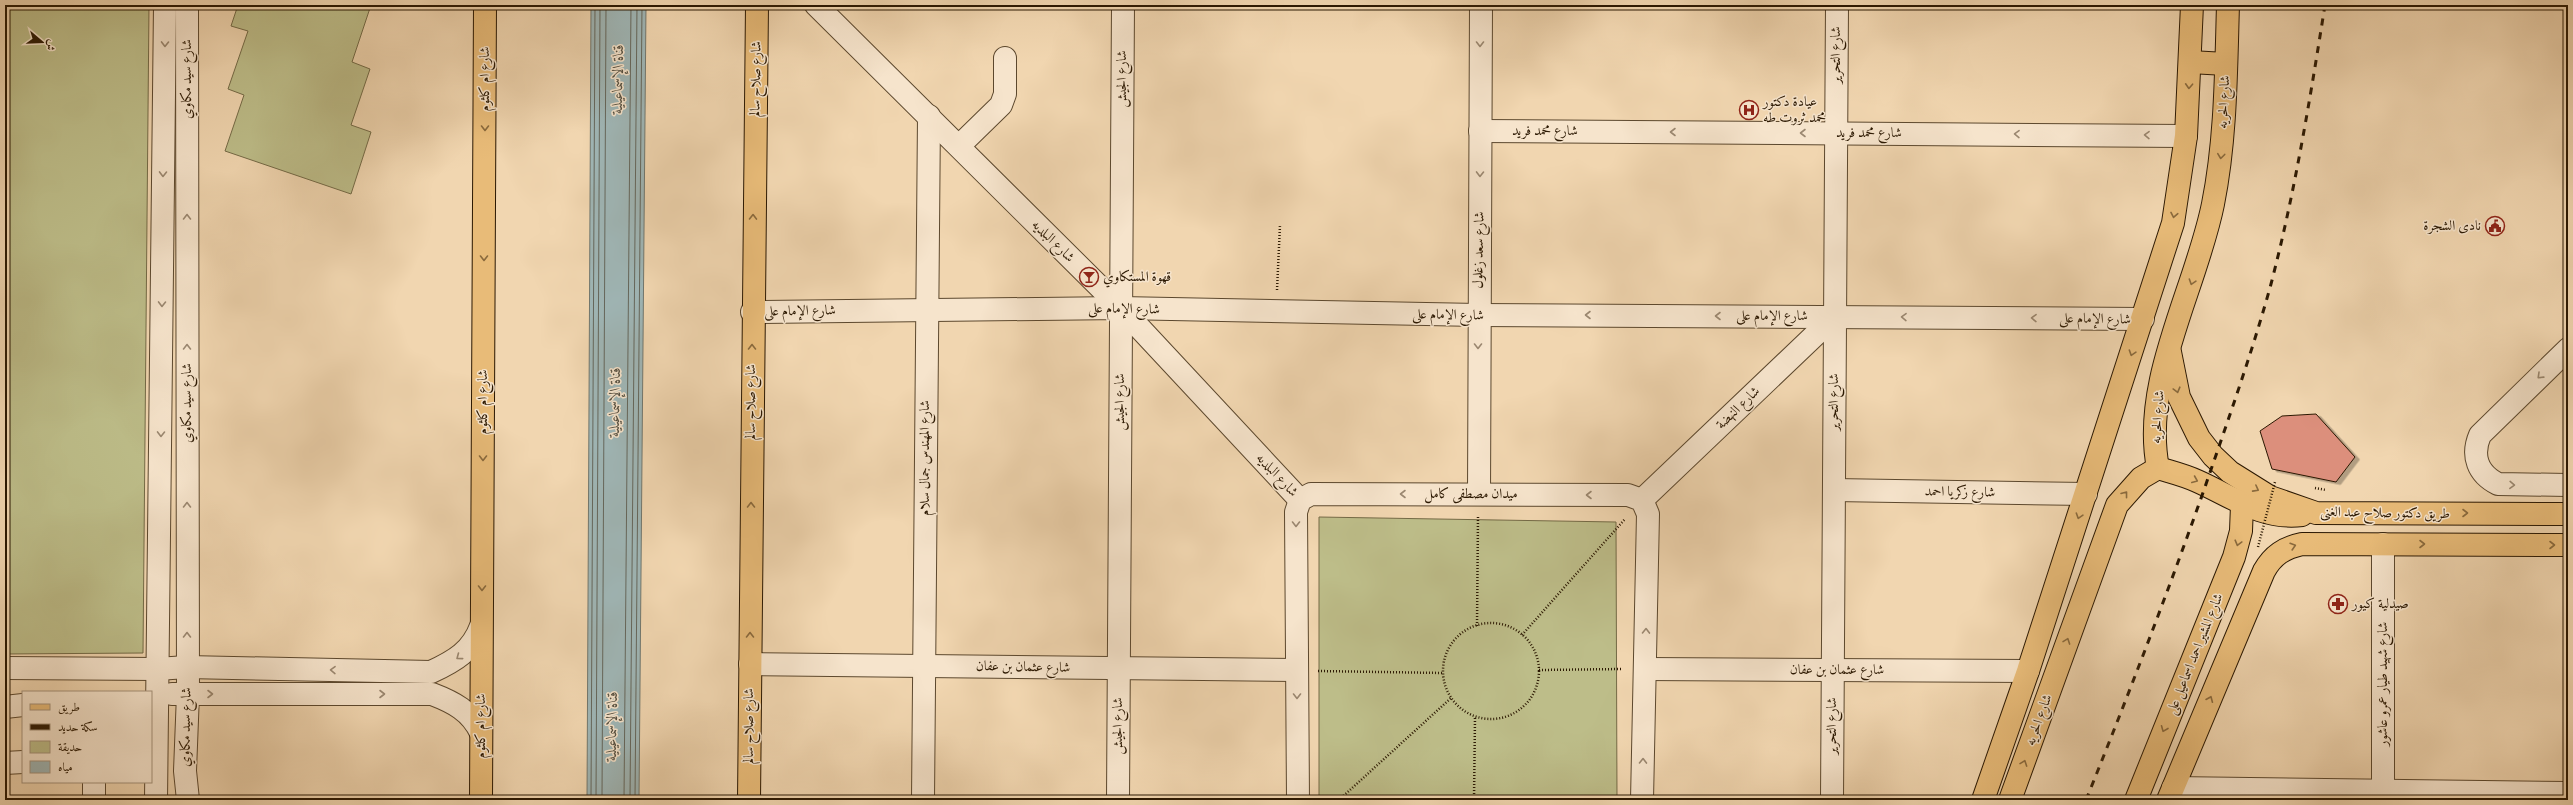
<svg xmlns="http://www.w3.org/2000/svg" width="2573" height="805" font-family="'Libre Bodoni',Amiri,serif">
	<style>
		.green { fill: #bdbd89; stroke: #746a46 }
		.water { fill: #9fb6b6; stroke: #71776e }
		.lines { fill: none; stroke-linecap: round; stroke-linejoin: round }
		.shore { stroke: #65675c; stroke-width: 1 }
		.building { fill: #dc8f7b; stroke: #2b1802; filter: url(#shadow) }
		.minor-casing { stroke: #5c482e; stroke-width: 24 }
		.major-casing { stroke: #2b1802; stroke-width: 24 }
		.highway-casing { stroke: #2b1802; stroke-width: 24 }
		.path { stroke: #2b1802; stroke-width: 2.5; stroke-dasharray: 1 2; stroke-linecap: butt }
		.minor { stroke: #f6e4cc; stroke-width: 22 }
		.major { stroke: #e8bb78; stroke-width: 22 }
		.highway { stroke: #e8bb78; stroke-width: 22 }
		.rail { stroke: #2b1802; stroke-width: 3; stroke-dasharray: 7 7; stroke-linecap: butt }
		.path-bridge { stroke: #2b1802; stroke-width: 2.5; stroke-dasharray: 1 2; stroke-linecap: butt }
		.oneway { stroke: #9b8871 }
		.oneway2 { stroke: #8a6a3d }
		.labels { text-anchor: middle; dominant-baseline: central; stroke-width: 3; stroke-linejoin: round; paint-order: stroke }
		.street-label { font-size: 14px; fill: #2b1802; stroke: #f6e4cc }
		.poi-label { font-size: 14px; fill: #2b1802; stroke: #f6e4cc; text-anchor: start }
		.water-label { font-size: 15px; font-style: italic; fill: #544f41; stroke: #f6e4cc }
	</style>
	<defs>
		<filter id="shadow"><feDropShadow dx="4.5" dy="2.5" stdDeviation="0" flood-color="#0004"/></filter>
	</defs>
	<rect width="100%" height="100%" fill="#f1d6b0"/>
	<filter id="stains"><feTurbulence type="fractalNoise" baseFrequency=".005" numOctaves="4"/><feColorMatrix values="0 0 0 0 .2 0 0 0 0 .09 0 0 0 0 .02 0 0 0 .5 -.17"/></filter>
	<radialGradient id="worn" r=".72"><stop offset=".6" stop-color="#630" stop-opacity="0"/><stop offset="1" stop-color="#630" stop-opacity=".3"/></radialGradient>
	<g class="green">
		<path d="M5,5H149L143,653L5,654Z"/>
		<path d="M238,5H371L352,62L370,69L351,125L371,132L351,194L225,151L244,95L228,89L248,31L231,26Z"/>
		<path d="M1319,517L1616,522L1617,800H1319Z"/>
	</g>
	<path class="water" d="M591,5H646L639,800H587Z"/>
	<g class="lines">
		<g class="shore">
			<path d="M591,800L595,5"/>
			<path d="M596,800L600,5"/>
			<path d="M602,800L606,5"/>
			<path d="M624,800L631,5"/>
			<path d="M630,800L637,5"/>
			<path d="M635,800L642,5"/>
		</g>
	</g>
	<path class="building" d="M2316,414L2355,457L2336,482L2272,469L2260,431L2282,416Z"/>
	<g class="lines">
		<g class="minor-casing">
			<g id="minor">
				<path d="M187,5L188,694L185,771L188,800"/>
				<path d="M816,5L1121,308L1300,500"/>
				<path d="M1480,131L2186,136"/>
				<path d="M959,146L1001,105L1005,94V58"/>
				<path d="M752,312L1121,308L1478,315L2143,319"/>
				<path d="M2568,349L2480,435C2471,456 2478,474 2498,484L2568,485"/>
				<path d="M1834,490L2086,494"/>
				<path d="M1479,494L1481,5"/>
				<path d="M1642,500L1835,316"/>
				<path d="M2383,544V800"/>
				<path d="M750,664L1297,670"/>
				<path d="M5,668L157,669L187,667L431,672C455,661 472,651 481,626"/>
				<path d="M1645,669L2028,671"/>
				<path d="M172,694H432C453,702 471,711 481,733"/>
				<path d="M5,707L23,705"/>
				<path d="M5,763L23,762"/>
				<path d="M2173,788L2568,793"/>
				<path d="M94,800V782"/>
				<path d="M156,800L165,5"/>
				<path d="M923,800L929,116"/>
				<path d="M1118,800L1123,5"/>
				<path d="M1298,800L1296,512L1300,500L1311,494L1628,495L1642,500L1648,514L1642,800"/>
				<path d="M1832,800L1837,5"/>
			</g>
		</g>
		<g class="major-casing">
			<g id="major">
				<path d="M2190,62L2226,64"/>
				<path d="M2170,352L2179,397L2199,438L2213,456L2230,472L2270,497L2316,513L2568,514"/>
				<path d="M2158,468C2141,381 2196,289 2213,204C2226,139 2226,71 2228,5"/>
				<path d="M2158,468C2171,472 2184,475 2197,481C2231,496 2262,520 2302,515"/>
				<path d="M1983,800L2028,671L2173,223L2186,136L2192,5"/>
				<path d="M2010,800L2117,505L2141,478L2158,468"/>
				<path d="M2136,800L2234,557L2241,531L2242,505"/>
				<path d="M2168,800L2264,571C2273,555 2284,548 2302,544L2568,545"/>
			</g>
		</g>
		<g class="highway-casing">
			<g id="highway">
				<path d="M481,800L485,5"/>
				<path d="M749,800L757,5"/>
			</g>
		</g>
		<g class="path">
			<path d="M1277,290L1280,225"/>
			<path d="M2315,488L2326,490"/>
			<circle cx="1491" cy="671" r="48"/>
			<path d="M1477,626L1478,516"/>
			<path d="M1522,635L1625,519"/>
			<path d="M1539,670L1622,669"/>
			<path d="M1318,671L1443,673"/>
			<path d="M1339,800L1451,698"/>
			<path d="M1474,800L1475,717"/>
		</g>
		<use href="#minor" class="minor"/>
		<use href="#major" class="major"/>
		<use href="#highway" class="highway"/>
		<path class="rail" d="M2086,800C2128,696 2168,592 2205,487C2228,420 2252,353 2271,284C2295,192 2310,99 2325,5"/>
		<path class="path-bridge" d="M2258,547L2275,482"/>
	</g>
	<defs><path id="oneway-chevron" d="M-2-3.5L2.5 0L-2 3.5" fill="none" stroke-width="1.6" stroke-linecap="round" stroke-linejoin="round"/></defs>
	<g class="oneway">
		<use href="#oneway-chevron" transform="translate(165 44) rotate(91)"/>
		<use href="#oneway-chevron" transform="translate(1480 44) rotate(90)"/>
		<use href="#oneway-chevron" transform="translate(1673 132) rotate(-180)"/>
		<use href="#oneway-chevron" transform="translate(1803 133) rotate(-180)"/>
		<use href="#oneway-chevron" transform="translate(2017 134) rotate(-179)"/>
		<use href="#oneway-chevron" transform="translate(2147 135) rotate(-179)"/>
		<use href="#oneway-chevron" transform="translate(163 174) rotate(91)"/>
		<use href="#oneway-chevron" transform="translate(1480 174) rotate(91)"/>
		<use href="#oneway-chevron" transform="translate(187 217) rotate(-90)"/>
		<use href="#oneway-chevron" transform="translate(162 304) rotate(91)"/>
		<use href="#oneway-chevron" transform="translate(1588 315) rotate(-180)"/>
		<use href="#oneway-chevron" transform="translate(1718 316) rotate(-180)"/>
		<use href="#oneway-chevron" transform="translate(1904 317) rotate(-179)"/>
		<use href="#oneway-chevron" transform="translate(2034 318) rotate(-179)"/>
		<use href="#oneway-chevron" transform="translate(1478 346) rotate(90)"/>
		<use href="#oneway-chevron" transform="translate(187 347) rotate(-90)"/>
		<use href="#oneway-chevron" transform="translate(2540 376) rotate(136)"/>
		<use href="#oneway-chevron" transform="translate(161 434) rotate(91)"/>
		<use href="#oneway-chevron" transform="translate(2512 485) rotate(2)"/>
		<use href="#oneway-chevron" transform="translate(1403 494) rotate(-180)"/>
		<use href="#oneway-chevron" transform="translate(1589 495) rotate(-180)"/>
		<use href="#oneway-chevron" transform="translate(187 505) rotate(-90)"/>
		<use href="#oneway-chevron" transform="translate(1296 524) rotate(90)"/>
		<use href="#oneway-chevron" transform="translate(1646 631) rotate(-89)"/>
		<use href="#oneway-chevron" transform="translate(187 635) rotate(-90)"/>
		<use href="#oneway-chevron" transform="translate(459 657) rotate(143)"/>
		<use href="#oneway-chevron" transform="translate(333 670) rotate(-179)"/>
		<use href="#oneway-chevron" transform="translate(210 694)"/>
		<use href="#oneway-chevron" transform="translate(382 694)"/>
		<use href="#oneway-chevron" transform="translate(1297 696) rotate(90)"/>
		<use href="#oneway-chevron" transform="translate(1643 761) rotate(-89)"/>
	</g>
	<g class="oneway2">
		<use href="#oneway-chevron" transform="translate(2189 86) rotate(93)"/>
		<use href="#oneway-chevron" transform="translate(485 128) rotate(90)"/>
		<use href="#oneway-chevron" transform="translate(2221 156) rotate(97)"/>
		<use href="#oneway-chevron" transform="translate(2174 215) rotate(101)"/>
		<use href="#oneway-chevron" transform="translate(753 217) rotate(-89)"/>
		<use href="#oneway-chevron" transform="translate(484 258) rotate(90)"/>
		<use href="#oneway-chevron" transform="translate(2192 282) rotate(108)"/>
		<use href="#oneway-chevron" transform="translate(752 347) rotate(-90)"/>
		<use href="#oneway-chevron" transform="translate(2132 353) rotate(108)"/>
		<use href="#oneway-chevron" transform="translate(2177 390) rotate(75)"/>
		<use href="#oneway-chevron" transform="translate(483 458) rotate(90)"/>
		<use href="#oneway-chevron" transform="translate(2195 480) rotate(23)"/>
		<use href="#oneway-chevron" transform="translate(2256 489) rotate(28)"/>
		<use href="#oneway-chevron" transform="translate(2125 494) rotate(-52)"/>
		<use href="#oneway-chevron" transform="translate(751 505) rotate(-90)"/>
		<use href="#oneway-chevron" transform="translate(2465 513)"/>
		<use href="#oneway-chevron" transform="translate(2079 516) rotate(108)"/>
		<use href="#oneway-chevron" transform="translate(2238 543) rotate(105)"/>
		<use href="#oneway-chevron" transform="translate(2422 544)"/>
		<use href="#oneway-chevron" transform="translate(2552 545)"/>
		<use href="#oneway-chevron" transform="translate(2293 546) rotate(-17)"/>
		<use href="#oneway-chevron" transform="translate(482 588) rotate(90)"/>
		<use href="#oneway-chevron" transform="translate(750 635) rotate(-90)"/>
		<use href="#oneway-chevron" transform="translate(2067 641) rotate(-70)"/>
		<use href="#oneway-chevron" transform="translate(2210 699) rotate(-67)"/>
		<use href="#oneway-chevron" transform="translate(2164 729) rotate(112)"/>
		<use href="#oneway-chevron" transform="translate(2024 763) rotate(-70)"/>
	</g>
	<defs>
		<g id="hospital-ring" transform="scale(1)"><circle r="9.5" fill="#f6e4cc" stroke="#8f2418" stroke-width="1.5"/><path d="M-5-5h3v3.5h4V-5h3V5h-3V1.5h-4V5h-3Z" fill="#8f2418"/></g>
		<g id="civic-ring" transform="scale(1)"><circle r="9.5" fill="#f6e4cc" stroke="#8f2418" stroke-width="1.5"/><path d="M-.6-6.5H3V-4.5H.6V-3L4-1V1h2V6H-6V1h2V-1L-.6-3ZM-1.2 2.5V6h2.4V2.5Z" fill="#8f2418"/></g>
		<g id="bar-ring" transform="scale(1)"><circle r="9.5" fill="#f6e4cc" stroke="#8f2418" stroke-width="1.5"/><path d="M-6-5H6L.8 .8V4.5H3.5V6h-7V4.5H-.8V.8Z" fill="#8f2418"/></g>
		<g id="pharmacy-ring" transform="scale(1)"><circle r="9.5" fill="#f6e4cc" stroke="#8f2418" stroke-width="1.5"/><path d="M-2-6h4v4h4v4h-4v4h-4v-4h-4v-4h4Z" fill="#8f2418"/></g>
	</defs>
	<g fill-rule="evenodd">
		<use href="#hospital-ring" x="1749" y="110"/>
		<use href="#civic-ring" x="2495" y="226"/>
		<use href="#bar-ring" x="1089" y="277"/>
		<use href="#pharmacy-ring" x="2338" y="604"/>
	</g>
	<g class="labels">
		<g class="street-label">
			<text transform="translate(1836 55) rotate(-90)">شارع التحرير</text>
			<text transform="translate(187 79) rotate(-90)">شارع سيد مكاوي</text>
			<text transform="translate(485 79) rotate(-90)">شارع ام كلثوم</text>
			<text transform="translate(756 79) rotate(-89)">شارع صلاح سالم</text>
			<text transform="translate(1122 79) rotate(-90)">شارع الجيش</text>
			<text transform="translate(2224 102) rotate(-87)">شارع الحريه</text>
			<text x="1545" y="131">شارع محمد فريد</text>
			<text x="1869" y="133">شارع محمد فريد</text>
			<text transform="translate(1053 241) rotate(45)">شارع البلديه</text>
			<text transform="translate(1479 250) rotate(-89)">شارع سعد زغلول</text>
			<text transform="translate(1124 309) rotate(1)">شارع الإمام على</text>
			<text transform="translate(800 311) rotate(-1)">شارع الإمام على</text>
			<text transform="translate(1448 315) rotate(1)">شارع الإمام على</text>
			<text x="1772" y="316">شارع الإمام على</text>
			<text transform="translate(2095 319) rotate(1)">شارع الإمام على</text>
			<text transform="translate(483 402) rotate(-90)">شارع ام كلثوم</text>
			<text transform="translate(751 402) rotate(-90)">شارع صلاح سالم</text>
			<text transform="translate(1120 402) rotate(-90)">شارع الجيش</text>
			<text transform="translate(1834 402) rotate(-90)">شارع التحرير</text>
			<text transform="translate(187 403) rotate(-90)">شارع سيد مكاوي</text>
			<text transform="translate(1738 408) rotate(-44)">شارع النهضة</text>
			<text transform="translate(2158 417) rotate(-86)">شارع الحريه</text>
			<text transform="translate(925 458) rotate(-90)">شارع المهندس جمال سلام</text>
			<text transform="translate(1277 475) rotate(47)">شارع البلديه</text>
			<text transform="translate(1960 492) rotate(1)">شارع زكريا احمد</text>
			<text x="1471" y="494">ميدان مصطفى كامل</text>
			<text transform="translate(2385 513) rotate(1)">طريق دكتور صلاح عبد الغنى</text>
			<text transform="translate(2195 654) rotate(-68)">شارع المشير احمد اسماعيل على</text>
			<text transform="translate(1023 667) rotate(1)">شارع عثمان بن عفان</text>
			<text x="1837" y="670">شارع عثمان بن عفان</text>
			<text transform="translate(2383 684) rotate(-90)">شارع شهيد طيار عمرو عاشور</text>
			<text transform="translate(2039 720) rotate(-70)">شارع الحريه</text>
			<text transform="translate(481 726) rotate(-90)">شارع ام كلثوم</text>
			<text transform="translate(749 726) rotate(-90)">شارع صلاح سالم</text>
			<text transform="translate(1118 726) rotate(-90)">شارع الجيش</text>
			<text transform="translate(1832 726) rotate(-90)">شارع التحرير</text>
			<text transform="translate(186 727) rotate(-89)">شارع سيد مكاوي</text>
		</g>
		<g class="poi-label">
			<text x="1763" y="102">عيادة دكتور<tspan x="1763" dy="16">محمد ثروت طه</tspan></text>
			<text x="2481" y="226" text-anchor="end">نادى الشجرة</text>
			<text x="1103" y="277">قهوة المستكاوي</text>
			<text x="2352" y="604">صيدلية كيور</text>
		</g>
		<g class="water-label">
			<text transform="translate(618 79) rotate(-89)">قناة الإسماعيلية</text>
			<text transform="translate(615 402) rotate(-89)">قناة الإسماعيلية</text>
			<text transform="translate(612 726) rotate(-89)">قناة الإسماعيلية</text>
		</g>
	</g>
	<rect width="2573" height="805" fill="none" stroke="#f1d6b0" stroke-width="20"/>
	<rect x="6" y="6" width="2561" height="793" fill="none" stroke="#2b1802" stroke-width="2"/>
	<rect x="10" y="10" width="2553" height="785" fill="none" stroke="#2b1802"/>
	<rect x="22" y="691" width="130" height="92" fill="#f6e4cc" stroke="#a5927b"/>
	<rect x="30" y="704" width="20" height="6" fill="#e8bb78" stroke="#a5927b"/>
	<text x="58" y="711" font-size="12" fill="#2b1802">طريق</text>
	<rect x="30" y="724" width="20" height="6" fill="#2b1802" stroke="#a5927b"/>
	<text x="58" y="731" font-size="12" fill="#2b1802">سكة حديد</text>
	<rect x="30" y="741" width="20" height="12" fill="#bdbd89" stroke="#a5927b"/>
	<text x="58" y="751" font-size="12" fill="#2b1802">حديقة</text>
	<rect x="30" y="761" width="20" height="12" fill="#9fb6b6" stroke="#a5927b"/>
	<text x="58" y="771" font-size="12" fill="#2b1802">مياه</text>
	<g transform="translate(42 42) rotate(109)" stroke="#f6e4cc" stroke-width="3" paint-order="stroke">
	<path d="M0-3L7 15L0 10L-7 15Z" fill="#2b1802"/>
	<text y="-6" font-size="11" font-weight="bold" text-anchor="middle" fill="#2b1802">ش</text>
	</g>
	<rect width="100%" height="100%" filter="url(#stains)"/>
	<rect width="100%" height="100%" fill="url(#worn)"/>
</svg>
